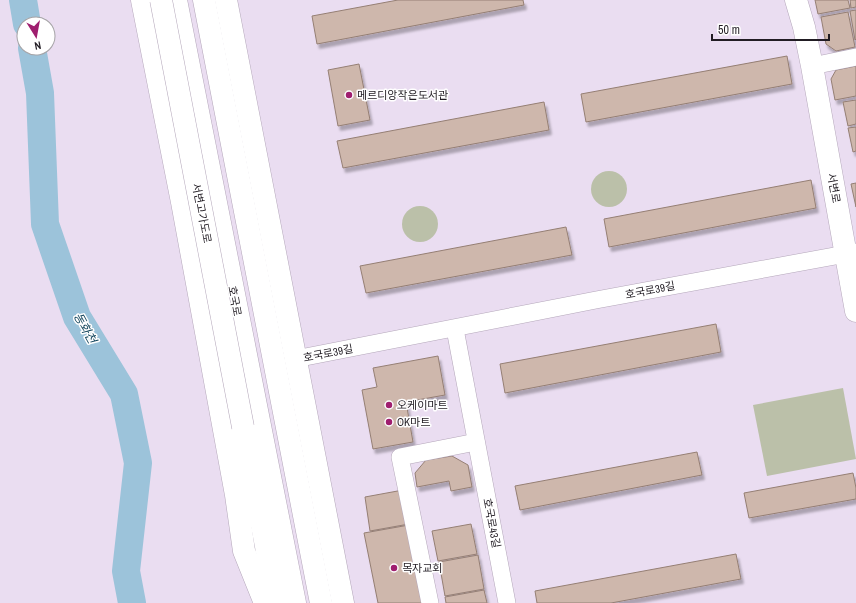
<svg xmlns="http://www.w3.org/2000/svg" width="856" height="603" font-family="'Archivo Narrow','Noto Sans KR',sans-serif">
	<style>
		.green { fill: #bbc0a9 }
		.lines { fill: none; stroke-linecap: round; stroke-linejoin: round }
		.river { stroke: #9cc3da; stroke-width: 28 }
		.building { fill: #ceb7ac; stroke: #957f74; filter: url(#shadow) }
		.minor-casing { stroke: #b4a7ba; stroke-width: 18 }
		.tertiary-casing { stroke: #b4a7ba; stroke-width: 23 }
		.secondary-casing { stroke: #b4a7ba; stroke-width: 23 }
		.trunk-casing { stroke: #b4a7ba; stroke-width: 23 }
		.minor { stroke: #fff; stroke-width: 17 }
		.tertiary { stroke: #fff; stroke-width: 22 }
		.secondary { stroke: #fff; stroke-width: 22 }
		.trunk { stroke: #fff; stroke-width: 22 }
		.trunk-bridge-casing { stroke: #b4a7ba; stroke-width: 23; stroke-linecap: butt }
		.trunk-bridge { stroke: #fff; stroke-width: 22 }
		.poi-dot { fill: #9f1e6f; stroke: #fff; stroke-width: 1.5 }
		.labels { text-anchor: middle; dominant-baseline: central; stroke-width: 3; stroke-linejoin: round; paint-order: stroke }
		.poi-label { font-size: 11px; fill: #211c23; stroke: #fff; text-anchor: start }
		.street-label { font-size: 11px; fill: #211c23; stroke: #fff }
		.water-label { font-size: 12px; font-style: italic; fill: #0b3f57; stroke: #fff }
	</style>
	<defs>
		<filter id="shadow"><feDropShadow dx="2.5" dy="4.5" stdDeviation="1" flood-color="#0004"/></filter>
	</defs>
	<rect width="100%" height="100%" fill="#eaddf1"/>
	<g class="green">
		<circle cx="609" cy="189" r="18"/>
		<circle cx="420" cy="224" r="18"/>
		<path d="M843,388L856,459L767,476L753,405Z"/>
	</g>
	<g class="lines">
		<g class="river">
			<path d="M23,0L27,24"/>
			<path d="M32,48L40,93L45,224L77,317L124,394L138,463L126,571L132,603"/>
		</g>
	</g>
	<g class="building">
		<path d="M398,0H523L524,5L317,44L312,16Z"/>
		<path d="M815,0H848L850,8L818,14Z"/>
		<path d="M850,0H856V7L851,8Z"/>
		<path d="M856,10V39L855,40L850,11Z"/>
		<path d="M848,12L855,47L836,51L826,44L821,17Z"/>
		<path d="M787,56L792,84L586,122L581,94Z"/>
		<path d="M359,64L370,120L338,126L328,70Z"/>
		<path d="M856,66V96L835,100L831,79L836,70Z"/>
		<path d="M856,100V124L848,126L843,102Z"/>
		<path d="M544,102L549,130L343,168L337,141Z"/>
		<path d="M856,127V151L853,152L848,128Z"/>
		<path d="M811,180L816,208L609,247L604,219Z"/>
		<path d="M856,183V207L851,184Z"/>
		<path d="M566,227L572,255L366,293L360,266Z"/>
		<path d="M716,324L721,352L505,393L500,364Z"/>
		<path d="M438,356L445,395L406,402L413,442L373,449L362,390L377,387L373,368Z"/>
		<path d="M697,452L702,475L520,510L515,486Z"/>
		<path d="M452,456L468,465L472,487L451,491L449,481L417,487L415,473L426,460Z"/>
		<path d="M853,473L856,488V499L749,518L744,493Z"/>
		<path d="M403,490L409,524L370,531L365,497Z"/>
		<path d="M471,524L477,554L438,561L432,531Z"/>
		<path d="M409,525L424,603H378L364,533Z"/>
		<path d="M736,554L741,579L611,603H537L535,591Z"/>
		<path d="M478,555L484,589L445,596L439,562Z"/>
		<path d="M484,590L487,603H446L445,597Z"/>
	</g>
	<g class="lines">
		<g class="minor-casing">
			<g id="minor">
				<path d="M812,66L856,57"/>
				<path d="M455,329L507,603"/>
				<path d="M295,359L596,300L856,252"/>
				<path d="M430,603L400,457L476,442"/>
			</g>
		</g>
		<g class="tertiary-casing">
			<path id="tertiary" d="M796,0L804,27L812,66L856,311"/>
		</g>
		<g class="secondary-casing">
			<g id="secondary">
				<path d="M142,0L182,202L236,495L244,551L265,603"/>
				<path d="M176,0L295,603"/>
				<path d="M204,0L321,603"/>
				<path d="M226,0L343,603"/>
			</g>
		</g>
		<g class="trunk-casing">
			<path id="trunk" d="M243,427L277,603"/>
		</g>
		<use href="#minor" class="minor"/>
		<use href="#tertiary" class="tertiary"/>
		<use href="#secondary" class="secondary"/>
		<use href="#trunk" class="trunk"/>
		<g class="trunk-bridge-casing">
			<path id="trunk-bridge" d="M161,0L243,427"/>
		</g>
		<use href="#trunk-bridge" class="trunk-bridge"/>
	</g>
	<g class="poi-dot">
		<circle cx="349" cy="95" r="4"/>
		<circle cx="389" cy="405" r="4"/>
		<circle cx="389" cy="422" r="4"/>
		<circle cx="394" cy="568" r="4"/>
	</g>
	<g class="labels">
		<g class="poi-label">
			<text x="357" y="95">메르디앙작은도서관</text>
			<text x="397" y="405">오케이마트</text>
			<text x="397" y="422">OK마트</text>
			<text x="402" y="568">목자교회</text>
		</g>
		<g class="street-label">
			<text transform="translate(834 188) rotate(80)">서변로</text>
			<text transform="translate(202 213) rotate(79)">서변고가도로</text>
			<text transform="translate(650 290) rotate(-11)">호국로39길</text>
			<text transform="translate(235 301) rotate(79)">호국로</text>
			<text transform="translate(328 353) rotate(-11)">호국로39길</text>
			<text transform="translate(492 523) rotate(79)">호국로43길</text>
		</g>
		<g class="water-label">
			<text transform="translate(85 328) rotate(61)">동화천</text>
		</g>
	</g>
	<g transform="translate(36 36) rotate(169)"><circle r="19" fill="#ffffff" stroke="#a6a4a7"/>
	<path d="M0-3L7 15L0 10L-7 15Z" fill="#9f1e6f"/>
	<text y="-6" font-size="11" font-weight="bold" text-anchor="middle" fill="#211c23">N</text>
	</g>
	<path d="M712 34v6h117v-6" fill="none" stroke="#211c23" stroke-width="2"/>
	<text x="718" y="34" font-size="12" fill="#211c23" stroke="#ffffff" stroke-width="3" paint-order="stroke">50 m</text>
</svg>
